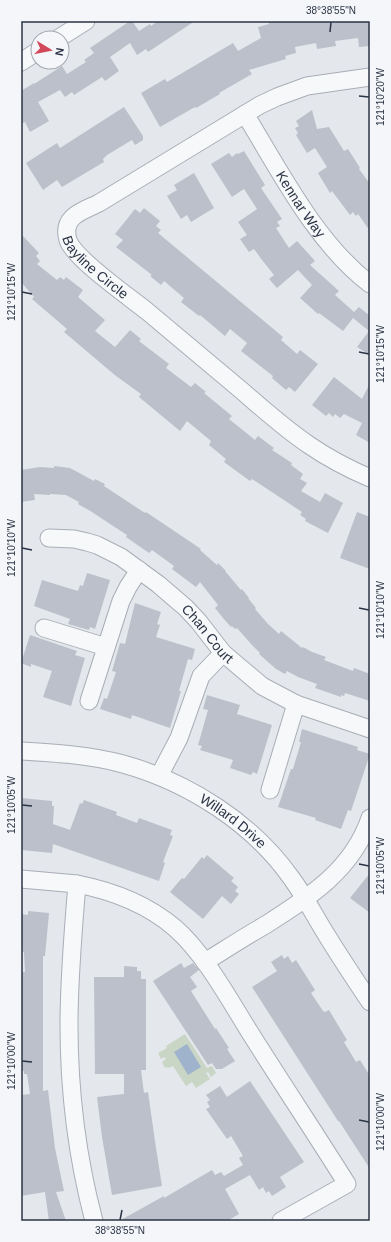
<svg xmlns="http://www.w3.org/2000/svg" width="391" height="1242" font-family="Arial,sans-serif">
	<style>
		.green { fill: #c9d6c5 }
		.water { fill: #9fb4cc }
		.building { fill: #bbc0ca }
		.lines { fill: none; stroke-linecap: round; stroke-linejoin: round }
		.minor-casing { stroke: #a9aeb7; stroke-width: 19 }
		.minor { stroke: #f7f8fa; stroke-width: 17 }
		.ticks { fill: none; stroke: #2b3445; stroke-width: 1.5 }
		.labels { text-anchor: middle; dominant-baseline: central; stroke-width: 3; stroke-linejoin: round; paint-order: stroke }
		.street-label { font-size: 14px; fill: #2b3445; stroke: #f4f6f9 }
		.neatline { fill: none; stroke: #2b3445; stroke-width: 1.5 }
		.ticks-label { font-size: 10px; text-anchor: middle; fill: #2b3445 }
	</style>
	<rect width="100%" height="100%" fill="#e4e7ec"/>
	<path class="green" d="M185,1034L207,1068L212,1066L216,1073L211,1077L208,1072L206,1073L210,1079L196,1088L192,1082L186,1086L173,1066L168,1068L167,1067L165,1068L162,1062L166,1059L164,1057L161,1059L158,1053L167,1048L166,1046Z"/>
	<path class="water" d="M187,1044L201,1067L188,1075L174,1052Z"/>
	<g class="building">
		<path d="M130,21H132L139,31L150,24L151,26L158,21H195L148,52L146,49L137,55L130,43L110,57L119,71L105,81L102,77L74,95L72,92L65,97L60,90L38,102L49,121L30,132L25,122L21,124V91L34,83V84L62,66L67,74L86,62L84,60L94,53L90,48Z"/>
		<path d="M268,21H370V46L359,47L358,38L335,41L336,46L317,49L316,43L295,47L296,53L285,56L286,59L249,70L252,74L219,93L220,94L196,108L195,107L160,127L141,93L165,79L167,82L233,43L238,51L261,38L258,27L269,24Z"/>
		<path d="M124,107L143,136V140L135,145L132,140L107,155L103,159L104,162L62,187L57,180L43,190L26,163L57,143L60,148Z"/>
		<path d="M312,110L317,129L329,127L344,151L348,149L360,168L359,169L370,184V231L358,214L356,216L353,212L350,215L332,191L330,193L318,173L327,167L315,148L307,153L296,135L298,133L295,128L299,126L296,121Z"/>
		<path d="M244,151L265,185L261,188L282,219L277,222L280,226L276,228L289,248L297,241L315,261L310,265L339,291L335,295L354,312L359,307L370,316V355L357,347L369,331L353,318L343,331L319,313L318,314L300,298L312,285L298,270L277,288L269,279L274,275L262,260L254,249L249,252L240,239L247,235L238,222L257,209L244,189L232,197L211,164L229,153L232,157L237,153L238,154Z"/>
		<path d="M194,173L214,208L191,222L187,215L181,219L167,196L177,190L174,185Z"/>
		<path d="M144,208L160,221L156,226L161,230L158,233L283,337L281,340L297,354L300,350L318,364L295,392L289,387L286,390L272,378L273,376L241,351L247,343L230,329L225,336L200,315L199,316L181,302L184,298L164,281L161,285L150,276L152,275L116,247L123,240L115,234L135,209L140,213Z"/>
		<path d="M21,234L39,253L36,256L40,261L37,264L57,280L60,277L64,280L66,277L83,290L78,297L105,320L95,331L115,347L130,330L141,339L139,341L169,364L166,368L191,387L195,383L206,392L204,393L232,416L229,419L255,440L258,436L274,448L272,450L292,463L291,465L303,474L300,479L307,483L301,491L320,502L325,493L343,503L328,533L305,521L306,519L300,515L302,512L252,479L250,481L224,462L226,459L209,445L211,441L187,421L180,431L139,397L141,394L116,376L64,332L67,329L32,299L34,297L21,282Z"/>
		<path d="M334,377L362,399L370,383V443L356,435L362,423L344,414L340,418L335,414L333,417L329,413L326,416L312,405Z"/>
		<path d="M54,466L70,468L94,481L95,479L105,484L104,486L145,513L146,512L201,549L200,550L217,565L218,563L226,571H225L241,590L242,589L249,598H248L256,608L255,609L268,624L279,634L281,631L302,648L303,647L312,652L326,657L324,660L353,671L354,668L370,674V701L345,693L344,696L341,695V697L315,688L317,684L298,677L287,671L285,674L276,669L259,654L260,653L252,645L237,628L235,629L232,626L231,627L223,618L215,608L218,605L200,582L196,587L172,569L174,566L152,550L149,553L126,537L127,535L104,520L92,512L78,504L79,502L66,495L50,494V495L34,494L35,500L21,502V470L40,467L54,468Z"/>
		<path d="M357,512L370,517V569L340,558Z"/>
		<path d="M87,573L110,580L95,629L90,627L89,630L68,624L70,619L34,606L42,580L78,591L80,585L83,586Z"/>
		<path d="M135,603L161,612L157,624L160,625L156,637L195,649L192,660L188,659L179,691H181L170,728L132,715L131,719L100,709L104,698L107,699L116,672L112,671L120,643L125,644Z"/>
		<path d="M30,635L77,651L75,655L85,658L71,706L43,697L52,671L31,664V667L21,663Z"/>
		<path d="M207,695L240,705L237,714L272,725L257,774L253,772L251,775L230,768L233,760L200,750L202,746L198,745L208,710L203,709Z"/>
		<path d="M302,729L358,747L357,750L370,754L351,811L348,810L341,829L315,820L316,818L278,807L291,769H293L301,742H299Z"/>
		<path d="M21,798L52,801V806H54L53,824L70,830L80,803L82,804L84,800L117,812L116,815L137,823L139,818L172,830L170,835L173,836L163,862L165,863L159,881L53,844L52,853L21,850Z"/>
		<path d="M207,855L234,878L231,881L238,887L235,891L239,894L231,904L222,896L203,919L170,892L182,878L184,879L202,857L204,859Z"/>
		<path d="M370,873V913L350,898Z"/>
		<path d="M28,911L49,913L45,956H43V1091L48,1090L55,1148L64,1191L56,1192L66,1221H49L45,1192L21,1196V1095L30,1094L27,1074H24V1071H21L22,1013L21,1009V972H25L24,952L21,951V914L28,915Z"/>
		<path d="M282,955L284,959L288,956L292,963L296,960L315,990L311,993L323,1011L325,1012L329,1010L347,1040L344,1042L356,1062L360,1060L370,1076V1169L339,1121H338L252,987L277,971L271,962Z"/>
		<path d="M181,963L184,968L193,963L199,970L190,977L197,987L191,991L215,1029L216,1028L229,1048L227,1049L235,1061L222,1069H216L212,1063L208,1065L153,981Z"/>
		<path d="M124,966L137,967V971H141V979H146V1070H141L144,1093L148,1092L156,1148L162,1186L112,1195L102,1137L97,1097L124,1094V1074H95L94,977H124Z"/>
		<path d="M250,1081L304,1162L280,1177L286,1187L272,1196L269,1191L266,1193L263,1187L259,1190L250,1175L225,1189L239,1214L227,1221H119L164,1196V1198L212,1170L215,1175L221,1172L224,1176L243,1165L239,1158L243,1156L231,1136L227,1139L206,1109L210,1107L207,1102L210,1100L206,1095L220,1086L227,1097Z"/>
	</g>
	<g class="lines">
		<g class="minor-casing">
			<g id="minor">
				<path d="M59,38L86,21"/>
				<path d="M21,62L38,51"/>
				<path id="s1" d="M370,77L307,86L277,97L260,105L99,203C83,211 61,216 68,240C74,259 131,298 148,312C179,338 210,364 241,390C263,409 285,429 309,445C328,458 349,469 370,478"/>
				<path id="s2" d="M245,114C280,171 316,243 370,284"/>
				<path id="s3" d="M49,538L74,539L87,542L97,545L121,557L158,584L186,608L199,622L223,653L262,686L296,704L370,729"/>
				<path d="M44,628L106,647"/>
				<path d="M89,701L121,601L128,587L139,570"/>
				<path id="s4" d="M21,751C55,753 90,755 123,764C188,782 253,823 292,879C306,898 316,919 329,939C342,960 356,981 370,1002"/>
				<path d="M159,776L179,738L201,676L223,653"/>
				<path d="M270,790L296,704"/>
				<path d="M21,879L77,884"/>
				<path d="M205,962C226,949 246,936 267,924C311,896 353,869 370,818"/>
				<path d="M94,1221C77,1157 69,1091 69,1025C69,978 73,931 77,884C113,891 147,904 175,928C204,953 229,999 249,1031C281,1082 315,1133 347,1184L281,1221"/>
			</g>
		</g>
		<use href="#minor" class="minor"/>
	</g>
	<path class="ticks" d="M330,32L331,22M359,96L369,97M22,292L32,294M359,352L369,354M22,548L32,550M359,608L369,610M22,805L32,806M359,864L369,866M22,1061L32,1062M359,1120L369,1122M120,1220L122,1210"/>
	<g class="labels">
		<g class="street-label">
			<text stroke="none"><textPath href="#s2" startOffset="106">Kennar Way</textPath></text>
			<text stroke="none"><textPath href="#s1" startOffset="396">Bayline Circle</textPath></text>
			<text stroke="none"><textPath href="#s3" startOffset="192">Chan Court</textPath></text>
			<text stroke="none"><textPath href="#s4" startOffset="228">Willard Drive</textPath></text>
		</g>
	</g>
	<rect width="391" height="1242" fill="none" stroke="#f4f6f9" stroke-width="44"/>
	<g transform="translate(50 50) rotate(100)"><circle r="19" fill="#f4f6f9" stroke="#a4a8b1"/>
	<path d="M0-3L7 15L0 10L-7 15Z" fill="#d1495b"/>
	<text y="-6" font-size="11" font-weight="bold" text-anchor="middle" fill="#2b3445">N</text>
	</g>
	<rect x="22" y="22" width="347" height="1198" class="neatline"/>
	<g class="ticks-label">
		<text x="331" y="14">38°38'55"N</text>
		<text transform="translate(380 97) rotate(-90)" y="4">121°10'20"W</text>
		<text transform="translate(11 292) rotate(-90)" y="4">121°10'15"W</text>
		<text transform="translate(380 354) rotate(-90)" y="4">121°10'15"W</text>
		<text transform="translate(11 548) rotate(-90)" y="4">121°10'10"W</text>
		<text transform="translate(380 610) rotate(-90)" y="4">121°10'10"W</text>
		<text transform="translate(11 805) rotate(-90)" y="4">121°10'05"W</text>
		<text transform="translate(380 866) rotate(-90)" y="4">121°10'05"W</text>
		<text transform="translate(11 1061) rotate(-90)" y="4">121°10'00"W</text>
		<text transform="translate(380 1122) rotate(-90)" y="4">121°10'00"W</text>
		<text x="120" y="1234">38°38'55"N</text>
	</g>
</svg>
